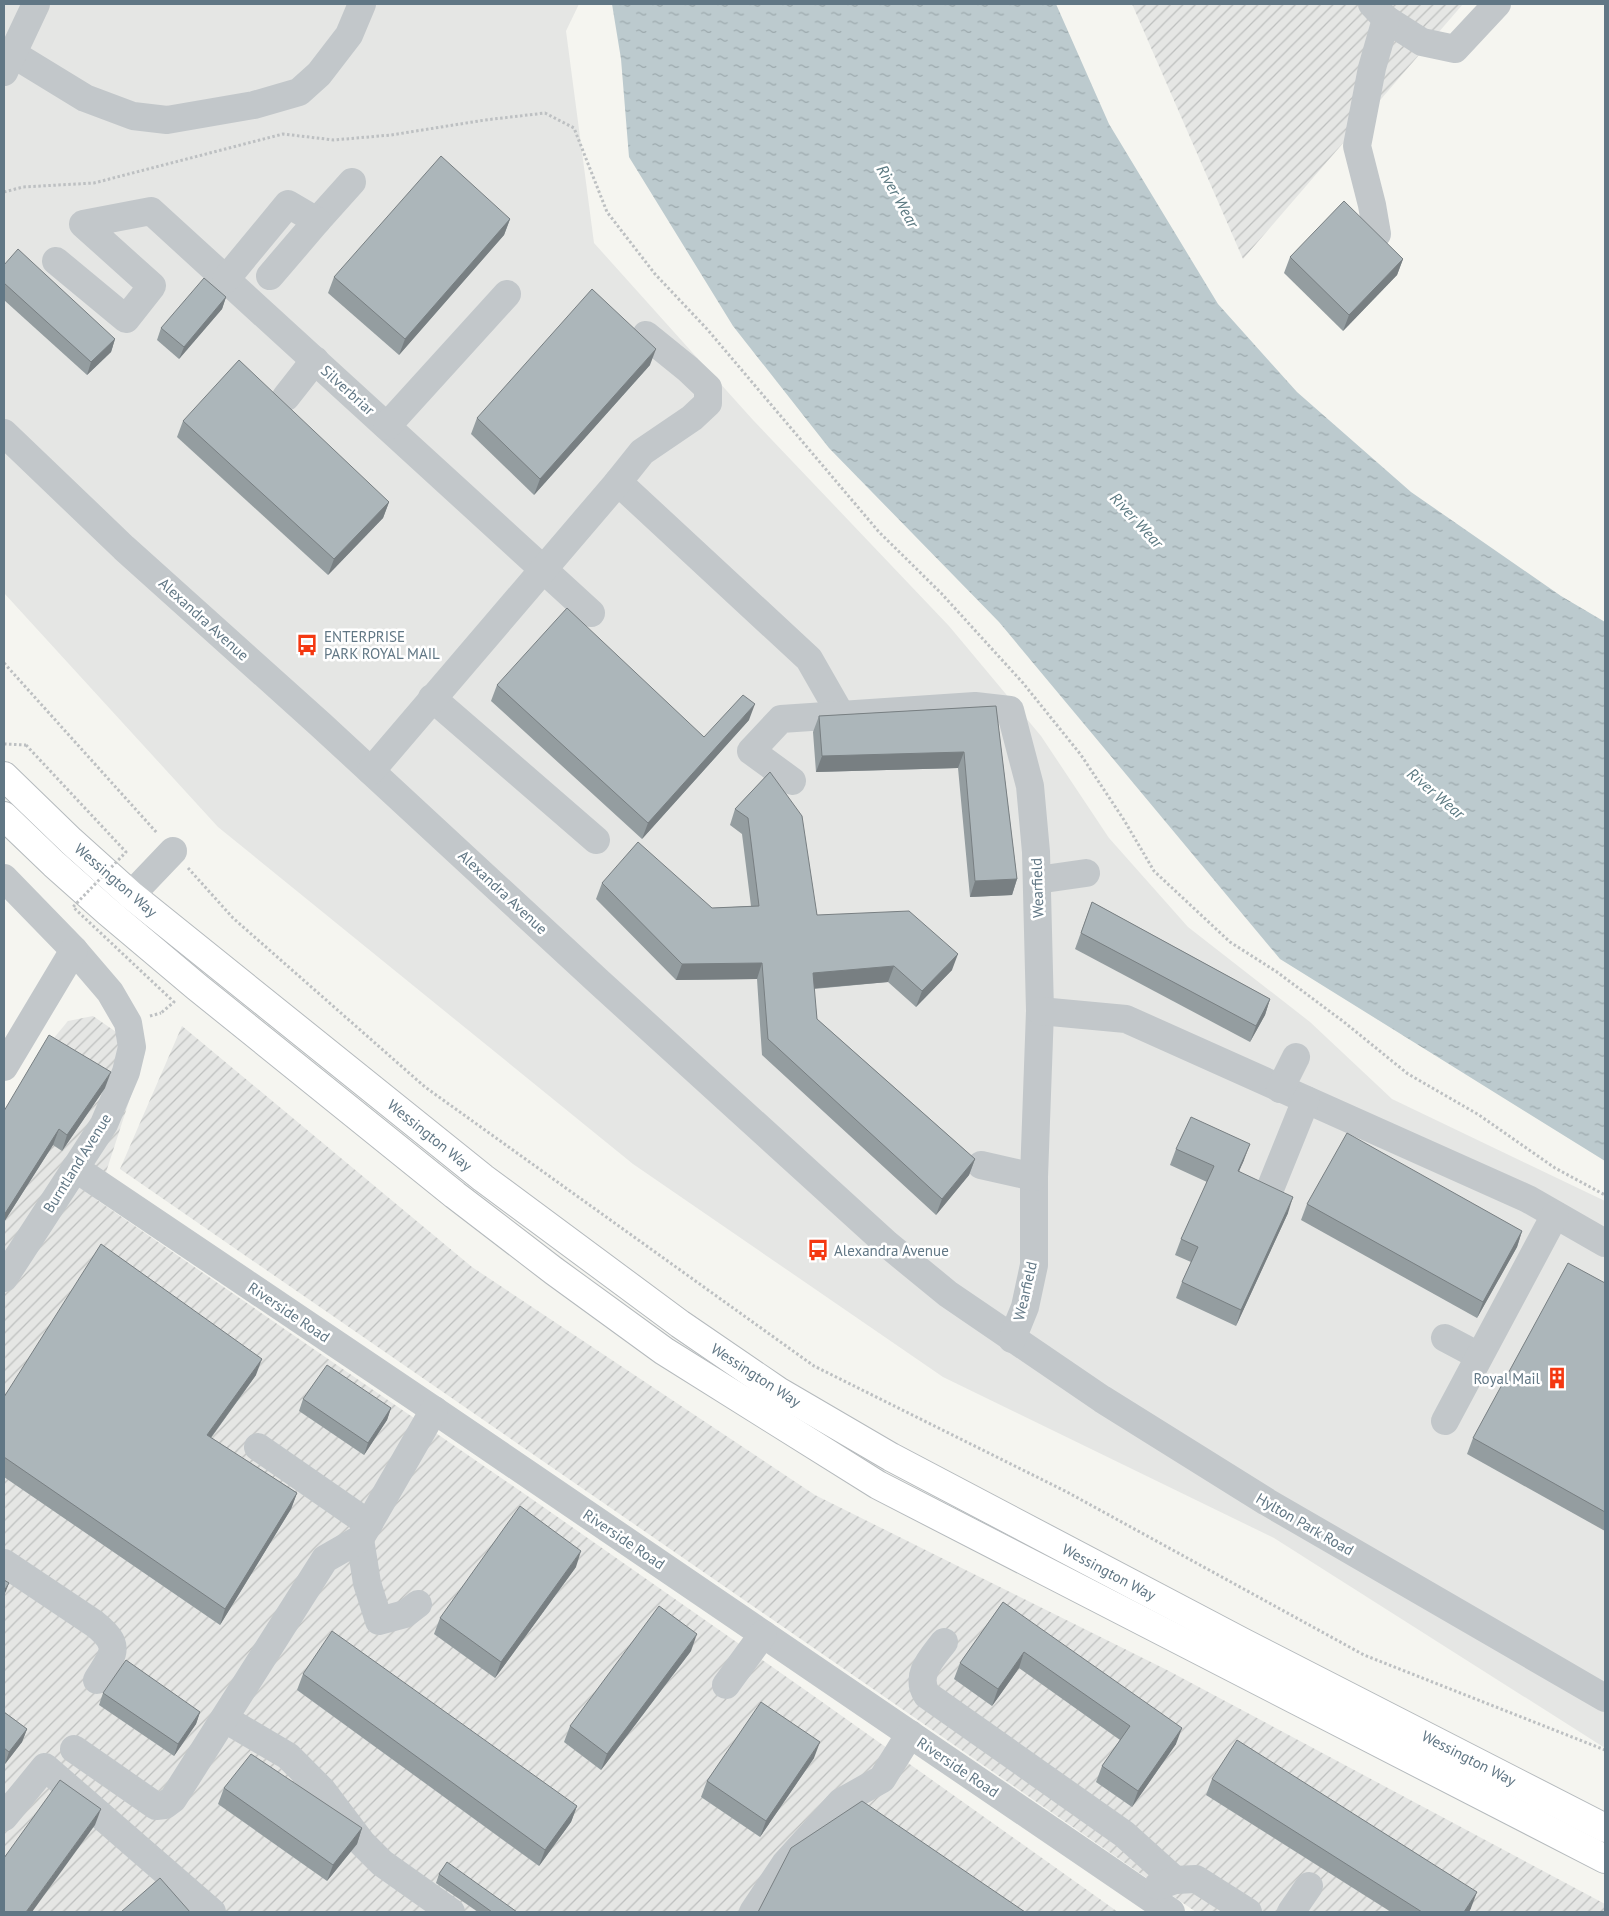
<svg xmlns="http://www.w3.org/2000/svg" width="1609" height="1916" font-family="'PT Sans',sans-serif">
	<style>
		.built { fill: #e5e6e4 }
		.industrial { fill: url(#industrial-furrows) }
		.water { fill: url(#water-ripples) }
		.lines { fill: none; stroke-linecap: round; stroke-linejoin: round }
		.major-casing { stroke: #b5babd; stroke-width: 30 }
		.path { stroke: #bdc0c2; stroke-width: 3; stroke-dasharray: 2.5 2.5; stroke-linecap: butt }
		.minor { stroke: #c2c7ca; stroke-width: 28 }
		.major { stroke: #fff; stroke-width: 28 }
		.path-bridge { stroke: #bdc0c2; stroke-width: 3; stroke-dasharray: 2.5 2.5; stroke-linecap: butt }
		.wall { fill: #949da0 }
		.shaded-wall { fill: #787f82 }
		.building { fill: #acb6ba; stroke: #787f82 }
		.labels { text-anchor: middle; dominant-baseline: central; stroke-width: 5; stroke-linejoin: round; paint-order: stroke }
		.street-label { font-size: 15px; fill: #617785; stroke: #fff }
		.poi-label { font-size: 15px; fill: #617785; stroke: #fff; text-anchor: start }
		.water-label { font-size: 16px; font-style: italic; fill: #5c7a82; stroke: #fff }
	</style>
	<defs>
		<pattern id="industrial-furrows" width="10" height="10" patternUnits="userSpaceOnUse" patternTransform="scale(1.25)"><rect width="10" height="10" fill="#e5e6e4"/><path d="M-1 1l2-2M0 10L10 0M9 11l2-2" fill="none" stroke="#bdbfbe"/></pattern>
		<pattern id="water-ripples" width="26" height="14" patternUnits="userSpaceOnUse" patternTransform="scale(1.25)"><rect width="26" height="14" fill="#bccace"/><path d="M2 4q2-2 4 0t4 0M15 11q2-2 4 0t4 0" fill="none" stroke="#9ca9ad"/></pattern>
	</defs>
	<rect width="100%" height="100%" fill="#f5f5f0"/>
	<path class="built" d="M4,4H579L566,31L594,243L753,420L949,626L1041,736L1109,838L1188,927L1310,1022L1392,1099L1605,1201V1748L1274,1538L943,1377L633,1164L218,827L4,593Z"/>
	<g class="industrial">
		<path d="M1132,4H1463L1243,259Z"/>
		<path d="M93,1016L145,1052L97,1200L529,1497L818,1699L1118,1912H4V1119L38,1057L68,1021Z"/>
		<path d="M182,1026L472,1267L815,1495L1167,1670L1605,1904V1912H1196L120,1169Z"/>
	</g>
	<path class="water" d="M612,4H1056L1109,124L1218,304L1297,392L1411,492L1561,596L1605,622V1161L1280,959L999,622L829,448L733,326L629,157L621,59Z"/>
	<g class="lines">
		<g class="major-casing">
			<g id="major">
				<path d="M4,776L71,841L131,895L483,1178L680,1324L778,1391L891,1457L1244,1643L1605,1828"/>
				<path d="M4,816L54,864L108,912L197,987L455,1195L554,1271L664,1351L878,1485L1605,1859"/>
			</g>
		</g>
		<g class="path">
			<path d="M4,192L23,187L94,183L283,134L334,140L391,135L485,120L545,113L574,128L607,212L655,274L707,329L879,532L941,593L1023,683L1081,755L1124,820L1154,871L1230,942L1277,972L1344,1022L1408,1074L1479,1115L1555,1168L1605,1195"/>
			<path d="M4,663L157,833"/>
			<path d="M4,744L26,745"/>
			<path d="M188,868L233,918L425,1087L814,1366L1067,1492L1364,1655L1605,1750"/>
			<path d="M150,1016L161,1013"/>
		</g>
		<g class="minor">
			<path d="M1372,4L1386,19L1422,42L1455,49L1497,4"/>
			<path d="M13,54L85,98L133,116L167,120L254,105L299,92L319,74L349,35L362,4"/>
			<path d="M4,72L36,4"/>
			<path d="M317,221L352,182"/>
			<path d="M1377,234L1372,205L1357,146L1372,68L1386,19"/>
			<path d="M56,261L126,319L152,286L83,224L151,211L591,613"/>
			<path d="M226,279L288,204L317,221L270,276"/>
			<path d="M286,397L315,360"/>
			<path d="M387,426L507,294"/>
			<path d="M4,433L124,548L321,725L599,982L887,1244L948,1294L1102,1399L1267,1502L1605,1698"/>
			<path d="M618,482L809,659L841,715"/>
			<path d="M432,698L596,840"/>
			<path d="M371,771L618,482L642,452L692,418L708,403V388L688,369L646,335"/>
			<path d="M792,781L751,751L781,719L975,706L1010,710L1030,786L1036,852L1040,1011L1034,1177V1265L1025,1307L1012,1339"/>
			<path d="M4,878L74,950L110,992L128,1023L132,1047L126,1072L104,1124L4,1278"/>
			<path d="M1037,880L1086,873"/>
			<path d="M131,895L173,851"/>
			<path d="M1040,1011L1126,1019L1528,1199L1605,1243"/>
			<path d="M4,1067L74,950"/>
			<path d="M1280,1089L1296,1057"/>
			<path d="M981,1165L1034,1177"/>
			<path d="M75,1168L434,1410L1171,1912"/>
			<path d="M1268,1194L1306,1100"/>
			<path d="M1445,1338L1479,1356"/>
			<path d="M1445,1421L1555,1215"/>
			<path d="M258,1447L369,1524"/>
			<path d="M360,1539L367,1583L379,1621L405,1614L418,1604"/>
			<path d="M4,1563L95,1624C123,1647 113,1654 97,1680"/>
			<path d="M944,1642C932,1658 914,1675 927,1695L1124,1834L1175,1880"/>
			<path d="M726,1685L763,1634"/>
			<path d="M225,1719L288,1756L322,1790L362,1843L382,1863L451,1912"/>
			<path d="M74,1749L156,1806L165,1805L173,1799L325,1559L360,1539L434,1410"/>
			<path d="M4,1817L45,1767L212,1912"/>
			<path d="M1158,1886L1175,1880L1196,1879L1248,1912"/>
			<path d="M753,1912L785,1864L841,1802L882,1779L910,1734"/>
			<path d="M1291,1912L1309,1886"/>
		</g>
		<use href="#major" class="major"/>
		<path class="path-bridge" d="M26,745L126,852L73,907L174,1002L161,1013"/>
	</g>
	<g class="wall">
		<path d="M510,219L504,235L399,355L328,293L334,277Z"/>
		<path d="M1290,257L1403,259L1397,275L1343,331L1284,273Z"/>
		<path d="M4,265L115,339L111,352L87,375L4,300Z"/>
		<path d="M226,297L222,309L179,359L157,340L161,328Z"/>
		<path d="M650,365L534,495L471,434L477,418Z"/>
		<path d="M183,421L389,502L383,518L328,575L177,437Z"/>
		<path d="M497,685L704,737L749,720L642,839L491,701Z"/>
		<path d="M996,706L1017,879L1012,895L970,897L958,768L816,772L813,732L819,716Z"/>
		<path d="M770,772L817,915L952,970L916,1007L888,982L814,989L817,1019L975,1159L969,1175L936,1215L762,1055L757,979L676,980L596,899L602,883L712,908L751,906L742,834L730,825L735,809Z"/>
		<path d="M1092,902L1270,999L1265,1015L1250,1042L1075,949Z"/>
		<path d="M105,1088L62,1151L53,1145L4,1222V1111Z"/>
		<path d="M1176,1149L1244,1160L1239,1171L1288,1213L1236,1326L1176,1298L1182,1282L1191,1262L1175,1255L1181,1239L1207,1182L1170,1165Z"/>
		<path d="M1307,1204L1522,1231L1517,1247L1477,1318L1301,1220Z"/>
		<path d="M1605,1283V1531L1467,1454L1473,1438Z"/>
		<path d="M256,1375L211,1438L297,1493L291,1509L220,1625L4,1477V1397Z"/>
		<path d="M303,1399L391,1408L387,1420L364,1455L299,1411Z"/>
		<path d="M576,1567L495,1678L434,1634L440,1618Z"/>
		<path d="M1003,1602L1176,1744L1132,1807L1096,1782L1102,1766L1120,1740L1019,1668L992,1706L954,1679L960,1663Z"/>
		<path d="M691,1651L601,1770L564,1742L570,1726Z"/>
		<path d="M303,1674L577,1806L571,1822L539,1866L297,1690Z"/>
		<path d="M103,1693L200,1712L196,1724L174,1756L99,1705Z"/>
		<path d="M4,1712L27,1729L22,1742L5,1764L4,1763Z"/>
		<path d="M814,1758L760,1837L701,1797L707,1781Z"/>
		<path d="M1212,1779L1471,1908L1469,1912H1391L1206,1795Z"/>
		<path d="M224,1788L362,1828L357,1844L327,1881L218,1804Z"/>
		<path d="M439,1874L517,1912H478L436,1883Z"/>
	</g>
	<g class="shaded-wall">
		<path d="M510,219L504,235L399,355L405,339Z"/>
		<path d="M1403,259L1397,275L1343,331L1349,315Z"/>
		<path d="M226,297L222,309L179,359L184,347Z"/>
		<path d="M115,339L111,352L87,375L91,362Z"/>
		<path d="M656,349L650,365L534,495L540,479Z"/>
		<path d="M389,502L383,518L328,575L334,559Z"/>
		<path d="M755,704L749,720L642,839L648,823Z"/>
		<path d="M964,752L958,768L816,772L822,756Z"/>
		<path d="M1017,879L1012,895L970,897L975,881Z"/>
		<path d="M958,954L952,970L916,1007L922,991Z"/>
		<path d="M762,963L757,979L676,980L682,964Z"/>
		<path d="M894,966L888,982L807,989L813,973Z"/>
		<path d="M1270,999L1265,1015L1250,1042L1256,1026Z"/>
		<path d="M111,1072L105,1088L62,1151L67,1135Z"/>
		<path d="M59,1129L53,1145L4,1222V1215Z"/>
		<path d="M1250,1144L1244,1160L1232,1187L1238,1171Z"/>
		<path d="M975,1159L969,1175L936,1215L942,1199Z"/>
		<path d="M1293,1197L1288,1213L1236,1326L1241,1310Z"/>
		<path d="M1522,1231L1517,1247L1477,1318L1483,1302Z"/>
		<path d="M262,1359L256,1375L201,1451L207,1435Z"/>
		<path d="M391,1408L387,1420L364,1455L368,1443Z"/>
		<path d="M297,1493L291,1509L220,1625L225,1609Z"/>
		<path d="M581,1551L576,1567L495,1678L501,1662Z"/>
		<path d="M9,1583L6,1591L4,1595V1591Z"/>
		<path d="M697,1634L691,1651L601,1770L607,1754Z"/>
		<path d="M1024,1652L1019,1668L992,1706L998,1689Z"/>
		<path d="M200,1712L196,1724L174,1756L178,1744Z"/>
		<path d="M1182,1728L1176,1744L1132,1807L1138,1791Z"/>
		<path d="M27,1729L22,1742L5,1764L9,1752Z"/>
		<path d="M820,1742L814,1758L760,1837L766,1821Z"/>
		<path d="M577,1806L571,1822L539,1866L545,1850Z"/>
		<path d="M101,1809L95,1825L32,1912H26Z"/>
		<path d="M362,1828L357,1844L327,1881L333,1865Z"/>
		<path d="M1477,1892L1471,1908L1469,1912H1464Z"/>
	</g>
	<g class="building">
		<path d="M441,156L510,219L405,339L334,277Z"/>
		<path d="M1344,201L1403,259L1349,315L1290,257Z"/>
		<path d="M18,249L115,339L91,362L4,283V265Z"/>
		<path d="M204,278L226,297L184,347L161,328Z"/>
		<path d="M592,289L656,349L540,479L477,418Z"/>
		<path d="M239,360L389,502L334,559L183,421Z"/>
		<path d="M567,608L704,737L743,695L755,704L648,823L497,685Z"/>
		<path d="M996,706L1017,879L975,881L964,752L822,756L819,716Z"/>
		<path d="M770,772L802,816L817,915L909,911L958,954L922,991L894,966L813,973L817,1019L975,1159L942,1199L768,1039L762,963L682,964L602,883L638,842L712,908L759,906L748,818L735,809Z"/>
		<path d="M1092,902L1270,999L1256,1026L1081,933Z"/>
		<path d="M49,1035L111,1072L67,1135L59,1129L4,1215V1111Z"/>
		<path d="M1191,1117L1250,1144L1238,1171L1293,1197L1241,1310L1182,1282L1198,1247L1181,1239L1214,1166L1176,1149Z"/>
		<path d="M1347,1133L1522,1231L1483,1302L1307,1204Z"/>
		<path d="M101,1244L262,1359L207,1435L297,1493L225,1609L4,1457V1397Z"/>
		<path d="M1568,1263L1605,1283V1512L1473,1438Z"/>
		<path d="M327,1365L391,1408L368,1443L303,1399Z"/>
		<path d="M520,1506L581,1551L501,1662L440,1618Z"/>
		<path d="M4,1580L9,1583L4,1591Z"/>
		<path d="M1003,1602L1182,1728L1138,1791L1102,1766L1130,1726L1024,1652L998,1689L960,1663Z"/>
		<path d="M659,1606L697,1634L607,1754L570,1726Z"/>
		<path d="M332,1631L577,1806L545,1850L303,1674Z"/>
		<path d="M126,1660L200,1712L178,1744L103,1693Z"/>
		<path d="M761,1702L820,1742L766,1821L707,1781Z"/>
		<path d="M4,1712L27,1729L9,1752L4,1748Z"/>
		<path d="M1237,1740L1477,1892L1464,1912H1422L1212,1779Z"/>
		<path d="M251,1754L362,1828L333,1865L224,1788Z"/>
		<path d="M60,1780L101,1809L26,1912H4V1858Z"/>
		<path d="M862,1801L1025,1912H758L791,1848Z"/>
		<path d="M447,1862L517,1912H492L439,1874Z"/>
		<path d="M160,1878L190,1912H121Z"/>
	</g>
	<defs>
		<g id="bus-bare" transform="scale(1.725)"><path d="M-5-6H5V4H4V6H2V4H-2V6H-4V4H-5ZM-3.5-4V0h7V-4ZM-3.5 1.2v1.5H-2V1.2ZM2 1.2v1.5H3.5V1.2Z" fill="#f43811" stroke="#fff" stroke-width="2.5" paint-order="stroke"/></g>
		<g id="building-bare" transform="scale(1.725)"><path d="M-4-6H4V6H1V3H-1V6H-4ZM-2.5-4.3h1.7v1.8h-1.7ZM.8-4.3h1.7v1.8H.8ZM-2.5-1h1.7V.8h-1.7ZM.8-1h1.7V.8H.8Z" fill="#f43811" stroke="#fff" stroke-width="2.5" paint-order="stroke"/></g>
	</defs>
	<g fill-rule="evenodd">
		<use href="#bus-bare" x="307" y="645"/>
		<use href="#bus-bare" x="818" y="1250"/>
		<use href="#building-bare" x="1557" y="1378"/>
	</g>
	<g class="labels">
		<g class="street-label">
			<text transform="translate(348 390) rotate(42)">Silverbriar</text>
			<text transform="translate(204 619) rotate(42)">Alexandra Avenue</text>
			<text transform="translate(116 880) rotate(41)">Wessington Way</text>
			<text transform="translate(1037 888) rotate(-92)">Wearfield</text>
			<text transform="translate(503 892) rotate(43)">Alexandra Avenue</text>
			<text transform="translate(430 1135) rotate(39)">Wessington Way</text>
			<text transform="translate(77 1163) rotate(-58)">Burntland Avenue</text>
			<text transform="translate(1025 1291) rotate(-77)">Wearfield</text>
			<text transform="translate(289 1312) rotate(34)">Riverside Road</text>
			<text transform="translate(756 1375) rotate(33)">Wessington Way</text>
			<text transform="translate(1305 1524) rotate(30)">Hylton Park Road</text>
			<text transform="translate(624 1539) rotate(34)">Riverside Road</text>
			<text transform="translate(1109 1572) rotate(28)">Wessington Way</text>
			<text transform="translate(1469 1758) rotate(27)">Wessington Way</text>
			<text transform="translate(958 1767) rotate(34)">Riverside Road</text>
		</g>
		<g class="poi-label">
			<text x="324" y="636">ENTERPRISE<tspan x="324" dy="17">PARK ROYAL MAIL</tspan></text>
			<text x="834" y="1250">Alexandra Avenue</text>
			<text x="1540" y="1378" text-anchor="end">Royal Mail</text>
		</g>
		<g class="water-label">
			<text transform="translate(898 196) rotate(61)">River Wear</text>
			<text transform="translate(1137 520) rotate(47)">River Wear</text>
			<text transform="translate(1436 793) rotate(40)">River Wear</text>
		</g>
	</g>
	<rect width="1609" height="1916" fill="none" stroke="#617785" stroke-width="10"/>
</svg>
